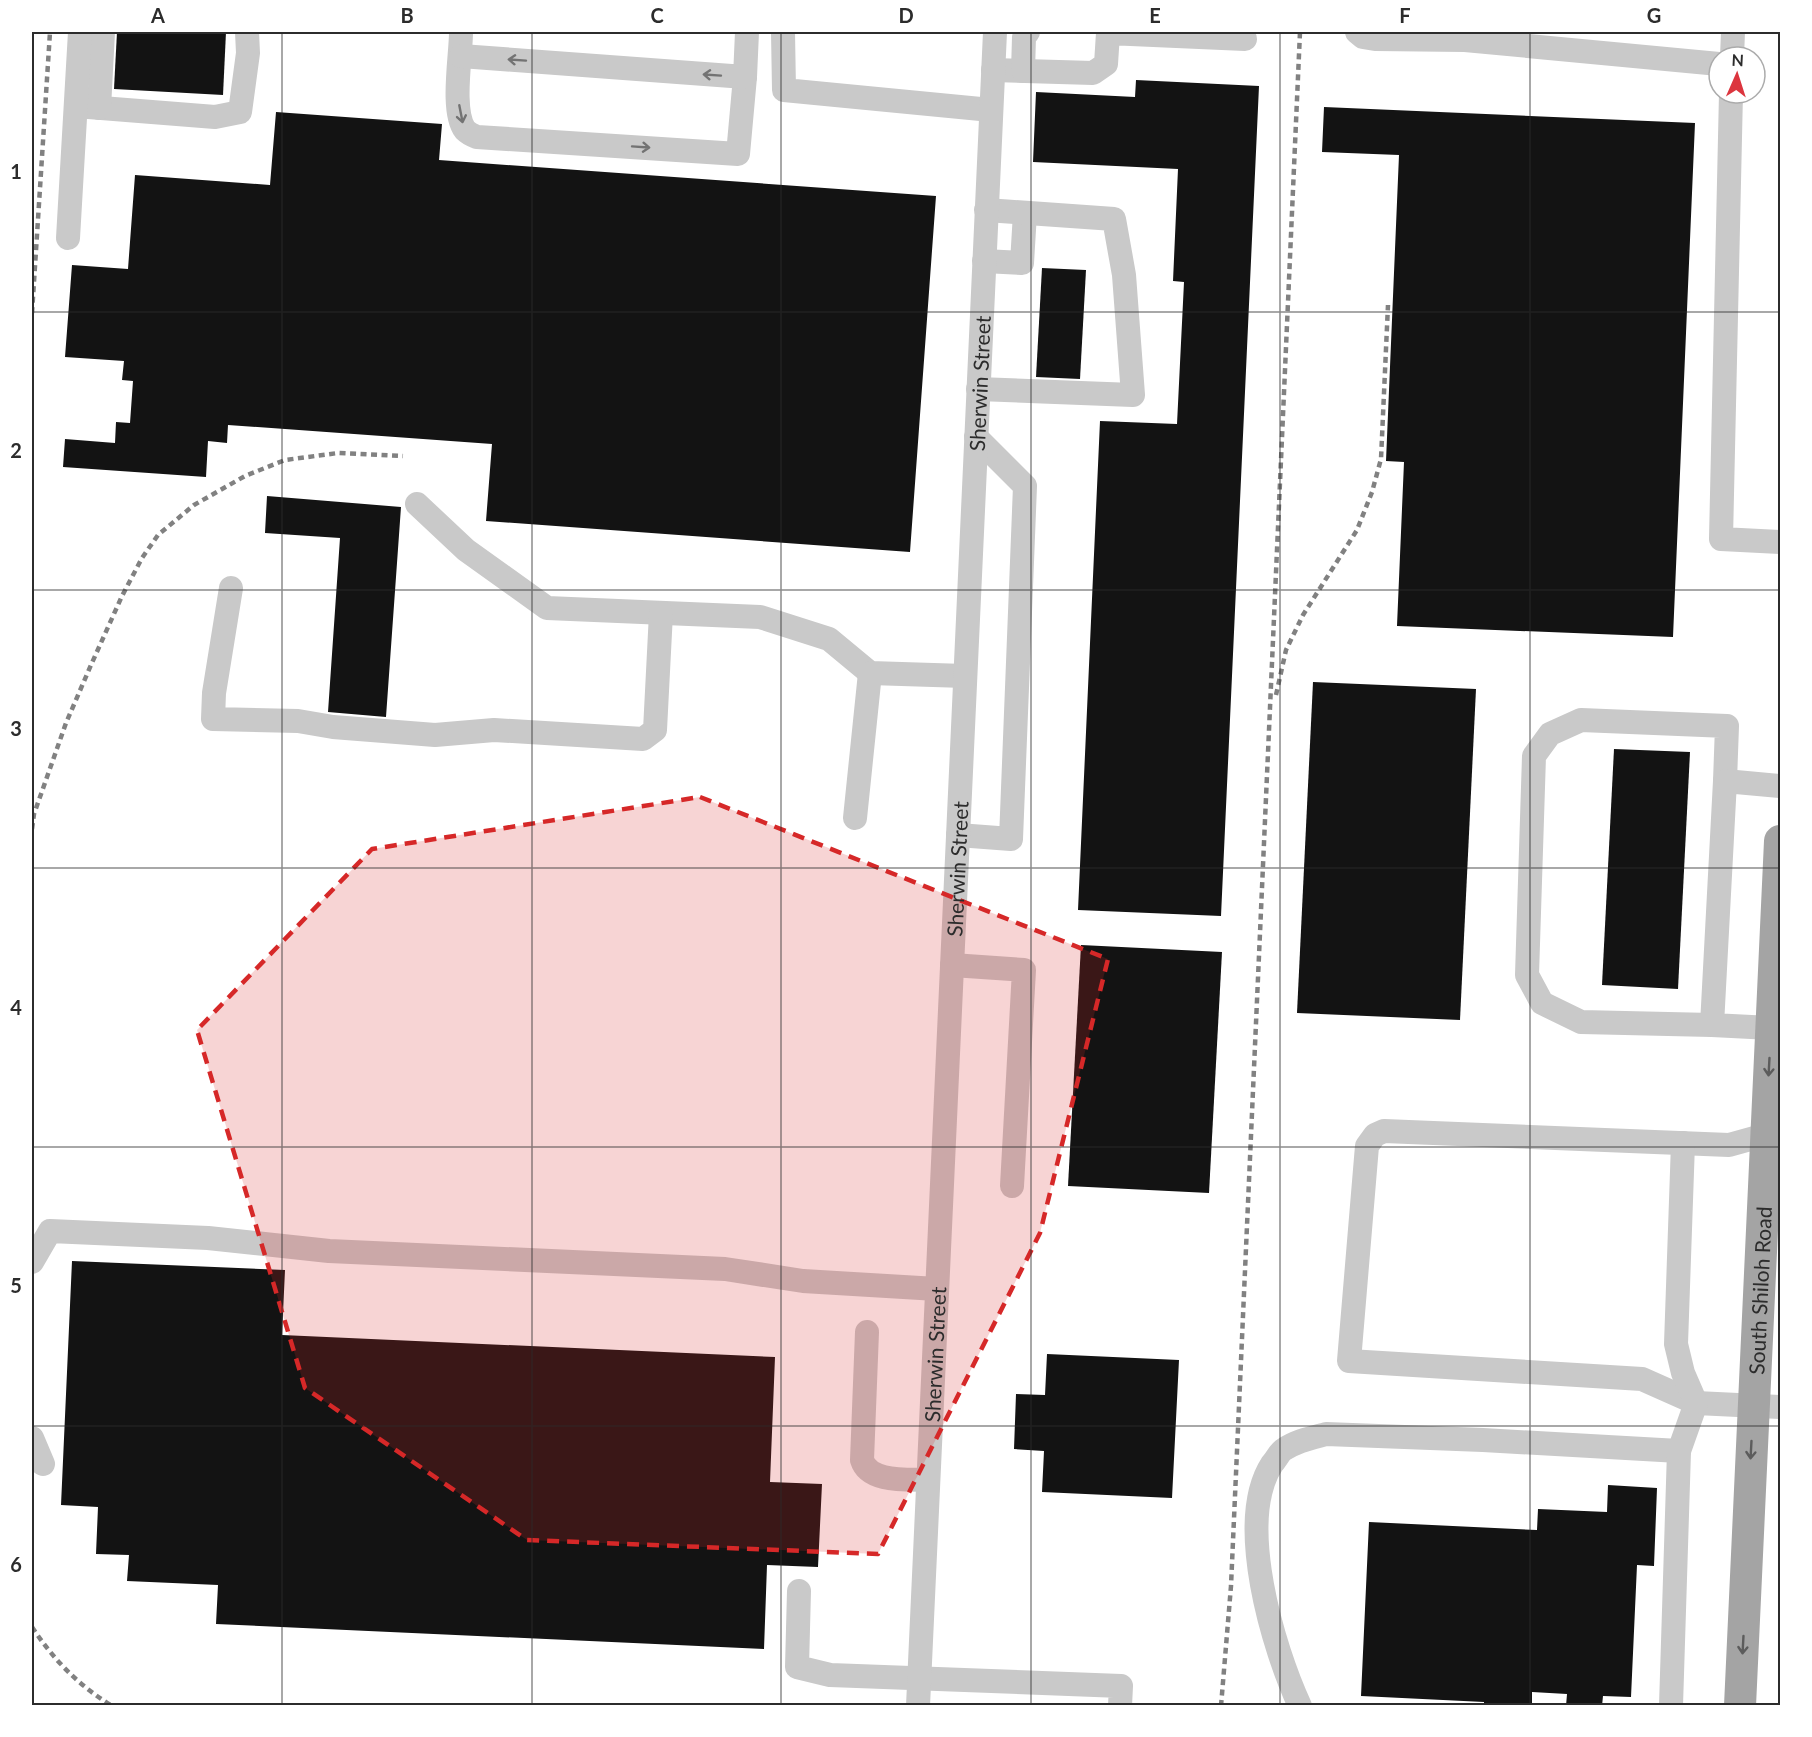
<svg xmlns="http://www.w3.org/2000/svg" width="1812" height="1737" font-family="Lato,sans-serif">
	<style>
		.building { fill: #131313 }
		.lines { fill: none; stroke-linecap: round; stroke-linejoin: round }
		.minor { stroke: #c9c9c9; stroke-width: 24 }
		.major { stroke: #a4a4a4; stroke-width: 32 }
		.rail { stroke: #818181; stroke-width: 4.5; stroke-dasharray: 6 4.5; stroke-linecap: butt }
		.oneway { stroke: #737373 }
		.oneway2 { stroke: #5c5c5c }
		.marked { fill: #d62828; fill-opacity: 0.2; stroke: #d62828; stroke-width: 4.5; stroke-dasharray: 12 8; stroke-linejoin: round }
		.grid { fill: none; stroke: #2c2c2c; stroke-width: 1.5; stroke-opacity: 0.55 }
		.labels { text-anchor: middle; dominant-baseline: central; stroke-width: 6; stroke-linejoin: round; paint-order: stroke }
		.street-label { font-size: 21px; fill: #2c2c2c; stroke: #fff }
		.neatline { fill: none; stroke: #2c2c2c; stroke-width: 2 }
		.grid-label { font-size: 20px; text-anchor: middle; font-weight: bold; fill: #2c2c2c }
	</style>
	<rect width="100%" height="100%" fill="#fff"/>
	<g class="building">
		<path d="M117,32H226L223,95L114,89Z"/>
		<path d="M1136,80L1259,86L1221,916L1078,910L1100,421L1177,424L1184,282L1173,281L1178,169L1033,162L1036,92L1135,97Z"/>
		<path d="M1324,107L1695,123L1673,637L1397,626L1404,462L1386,461L1399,155L1322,152Z"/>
		<path d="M276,112L442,124L439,160L936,196L910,552L486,521L492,444L228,425L227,443L208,441L206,477L63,467L65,439L115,443L116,422L130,423L133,381L122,380L124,361L65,357L72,265L128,269L135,175L270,185Z"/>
		<path d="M1042,268L1086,270L1080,379L1036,377Z"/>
		<path d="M267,496L401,507L386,717L328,712L340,538L265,533Z"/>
		<path d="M1313,682L1476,689L1460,1020L1297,1013Z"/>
		<path d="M1614,749L1690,752L1678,989L1602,985Z"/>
		<path d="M1081,945L1222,952L1209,1193L1068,1186Z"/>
		<path d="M72,1261L285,1270L282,1335L775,1357L770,1482L822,1484L818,1567L767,1565L764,1649L216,1624L218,1585L127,1581L129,1555L96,1554L98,1507L61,1505Z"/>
		<path d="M1047,1354L1179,1360L1172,1498L1042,1492L1044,1451L1014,1449L1016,1394L1045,1395Z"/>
		<path d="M1608,1485L1657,1488L1654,1566L1637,1565L1631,1697L1603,1696L1602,1706H1566L1567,1694L1532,1692V1706H1484V1702L1361,1696L1369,1522L1537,1530L1538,1509L1607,1512Z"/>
	</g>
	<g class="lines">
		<g class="minor">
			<path d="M461,32C461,56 451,111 465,130C469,134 472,135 477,137L738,154L745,77"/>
			<path d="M783,32L784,90L991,110"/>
			<path d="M1357,32L1363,37L1375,39L1465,40L1719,64"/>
			<path d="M461,56L745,77L747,32"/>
			<path d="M1732,57L1733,32"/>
			<path d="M993,70L1093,73L1106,64L1108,33L1245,39"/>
			<path d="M1023,71L1024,37L1028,32"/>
			<path d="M1731,93L1721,539L1780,542"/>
			<path d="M76,106L215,117L240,112L248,53L247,32"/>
			<path d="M99,108L103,32"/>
			<path d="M68,238L80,32"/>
			<path d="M984,261L1022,263L1025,213"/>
			<path d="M978,389L1133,395L1124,275L1114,219L986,210"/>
			<path d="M417,504L466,550L547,608L760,617L829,639L870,673L965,676"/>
			<path d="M231,588L214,693L213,719L298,721L333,727L435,735L494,730L643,739L655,730L661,613"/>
			<path d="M855,818L870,673"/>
			<path d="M958,835L1011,839L1025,486L976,437"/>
			<path d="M952,965L1024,970L1012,1186"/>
			<path d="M1712,1025L1581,1022L1542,1003L1527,975L1534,756L1550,734L1581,720L1727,726L1725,781"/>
			<path d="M1771,1028L1712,1025L1725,781L1780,786"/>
			<path d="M1780,1136L1765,1135L1729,1145L1384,1131L1375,1135L1367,1146L1349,1361L1642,1379L1696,1403L1780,1407"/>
			<path d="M32,1262L50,1231L208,1238L329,1251L725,1269L803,1281L937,1289"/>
			<path d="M867,1332L862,1460C869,1483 908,1479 928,1480"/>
			<path d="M32,1438L43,1464"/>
			<path d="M799,1591L797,1667L830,1675L1121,1686L1120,1706"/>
			<path id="s1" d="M918,1706L995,32"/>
			<path d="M1300,1706C1273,1648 1235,1521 1272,1464C1276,1460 1279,1453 1283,1450C1296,1441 1311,1438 1326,1434L1483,1440L1679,1451"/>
			<path d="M1671,1706L1679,1451L1696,1403L1683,1373L1676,1344L1683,1143"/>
		</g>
		<path class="major" id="s2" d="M1740,1706L1780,841"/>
		<g class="rail">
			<path d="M32,313L50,32"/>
			<path d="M1276,695L1286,650L1303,615L1357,530L1372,492L1381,459L1388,305"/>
			<path d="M32,829L34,814L66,723L91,665L122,596L142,558L158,535L194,505L245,476L285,460L338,453L403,456"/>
			<path d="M32,1627C53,1659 78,1685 112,1706"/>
			<path d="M1221,1706L1231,1586L1300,32"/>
		</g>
	</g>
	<defs><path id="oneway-shaft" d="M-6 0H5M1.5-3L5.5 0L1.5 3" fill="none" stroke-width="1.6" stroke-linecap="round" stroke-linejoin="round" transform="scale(1.5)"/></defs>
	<g class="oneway">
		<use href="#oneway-shaft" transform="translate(517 60) rotate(-176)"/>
		<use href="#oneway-shaft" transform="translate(712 75) rotate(-176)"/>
		<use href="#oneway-shaft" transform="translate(461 114) rotate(79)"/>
		<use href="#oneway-shaft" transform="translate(641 147) rotate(4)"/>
	</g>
	<g class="oneway2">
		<use href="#oneway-shaft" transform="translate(1769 1067) rotate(93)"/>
		<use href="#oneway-shaft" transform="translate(1751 1450) rotate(93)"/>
		<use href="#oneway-shaft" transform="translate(1743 1645) rotate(93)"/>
	</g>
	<path class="marked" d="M700,797L1108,959L1040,1233L878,1554L527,1540L305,1388L197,1030L372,849Z"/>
	<path class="grid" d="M282,32V1706M532,32V1706M781,32V1706M1031,32V1706M1280,32V1706M1530,32V1706M32,312H1780M32,590H1780M32,868H1780M32,1147H1780M32,1426H1780"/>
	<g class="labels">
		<g class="street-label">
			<text stroke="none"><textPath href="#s1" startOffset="1324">Sherwin Street</textPath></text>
			<text stroke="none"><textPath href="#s1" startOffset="838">Sherwin Street</textPath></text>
			<text stroke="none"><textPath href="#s2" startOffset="416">South Shiloh Road</textPath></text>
			<text stroke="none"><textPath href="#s1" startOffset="352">Sherwin Street</textPath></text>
		</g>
	</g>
	<rect width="1812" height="1737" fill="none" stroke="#ffffff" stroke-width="66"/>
	<g transform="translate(1737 75) rotate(3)"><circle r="28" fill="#ffffff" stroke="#ababab" stroke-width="1.5"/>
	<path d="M0-4.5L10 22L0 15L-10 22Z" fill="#dc353e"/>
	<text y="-9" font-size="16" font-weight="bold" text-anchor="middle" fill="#2c2c2c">N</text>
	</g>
	<rect x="33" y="33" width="1746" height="1671" class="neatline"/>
	<g class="grid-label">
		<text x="158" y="23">A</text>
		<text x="407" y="23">B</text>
		<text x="657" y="23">C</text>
		<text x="906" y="23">D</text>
		<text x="1155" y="23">E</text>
		<text x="1405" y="23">F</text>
		<text x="1654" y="23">G</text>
		<text x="16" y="179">1</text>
		<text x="16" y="458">2</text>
		<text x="16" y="736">3</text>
		<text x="16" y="1015">4</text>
		<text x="16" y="1293">5</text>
		<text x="16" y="1572">6</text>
	</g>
</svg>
